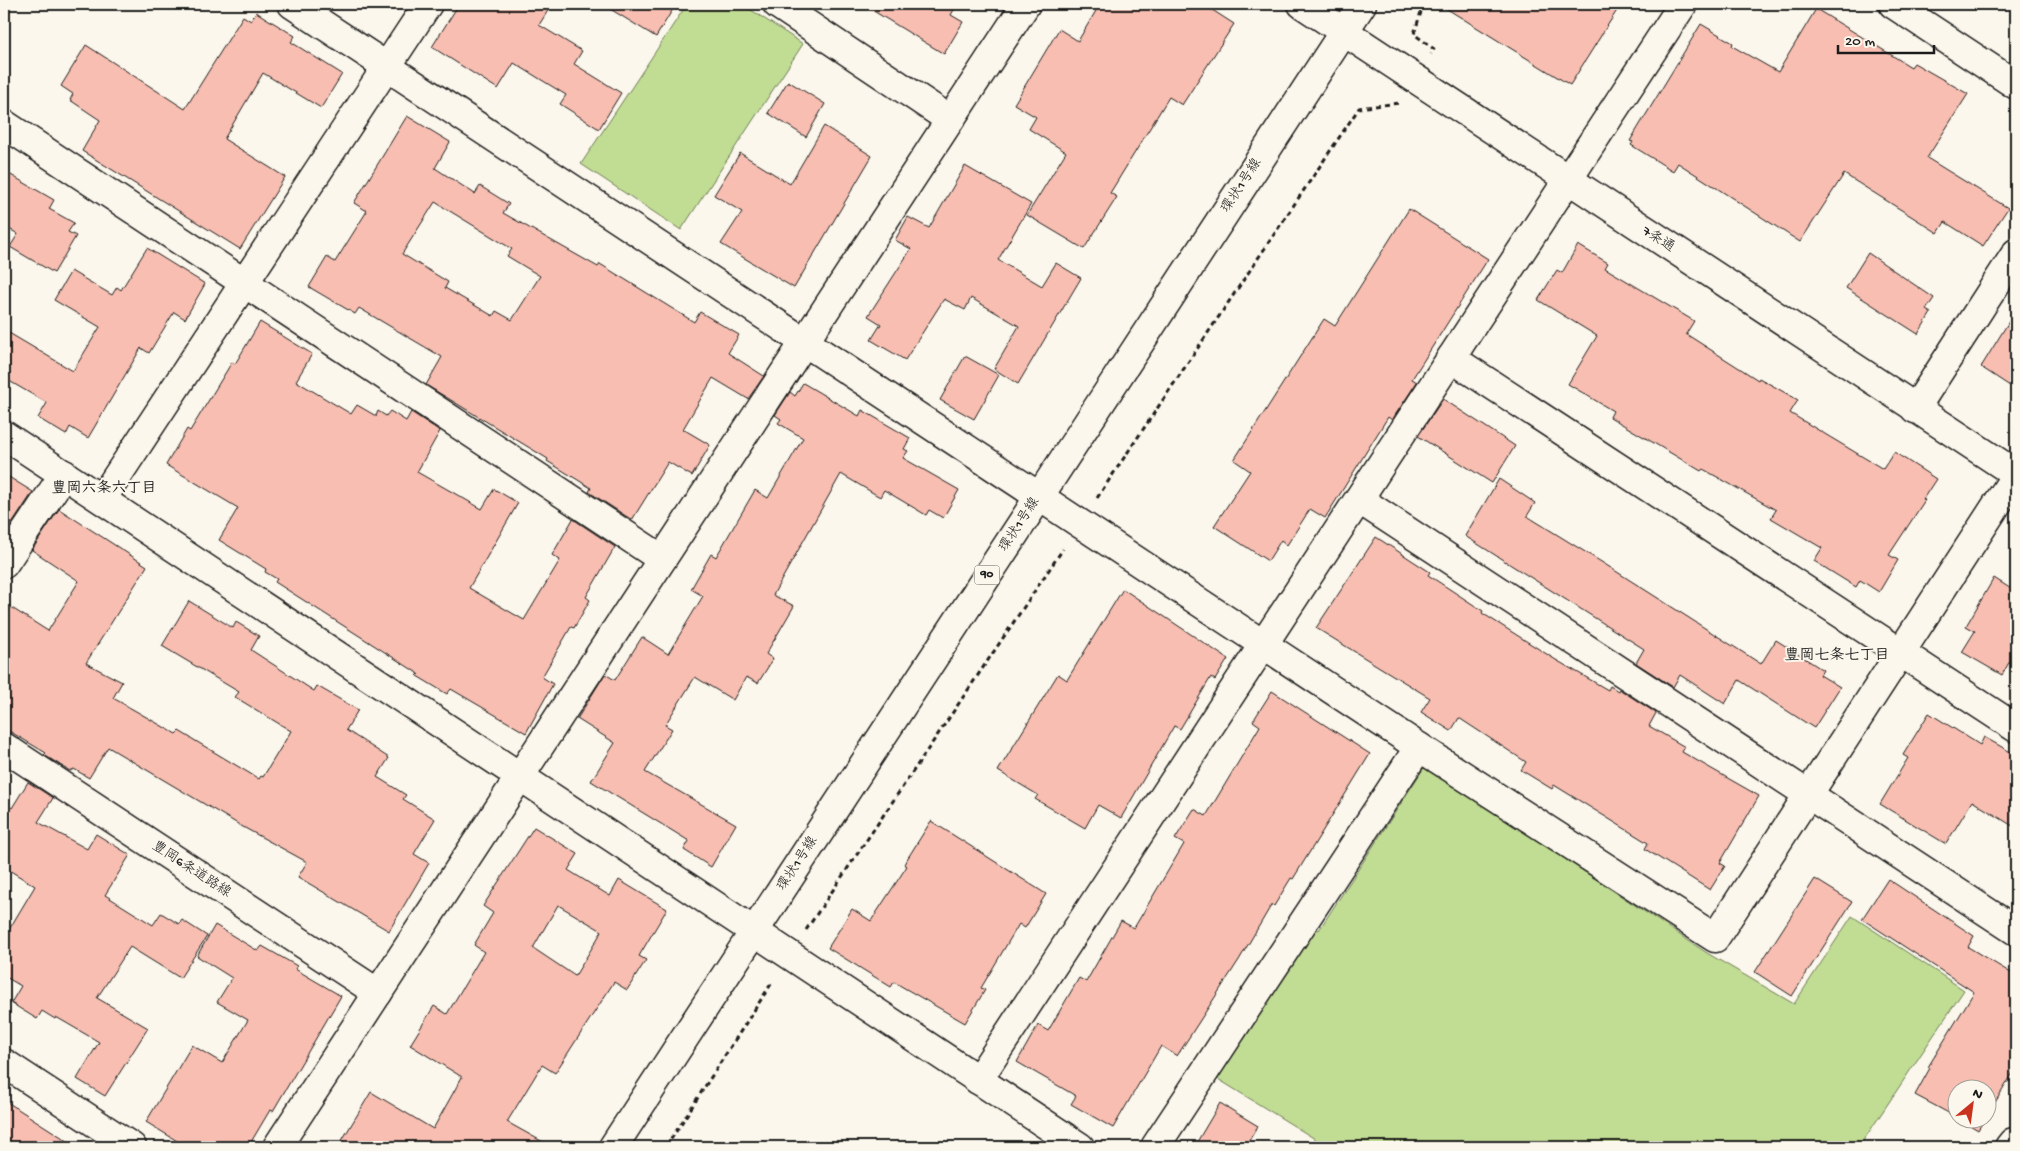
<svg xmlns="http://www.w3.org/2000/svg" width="2020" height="1151" font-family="'Gochi Hand','Klee One',sans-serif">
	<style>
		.green { fill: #c1dc93; stroke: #6e7c58 }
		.building { fill: #f8beb1; stroke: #1c1c1c; fill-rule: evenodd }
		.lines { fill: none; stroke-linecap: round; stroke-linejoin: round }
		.minor-casing { stroke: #1c1c1c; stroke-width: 31 }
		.major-casing { stroke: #1c1c1c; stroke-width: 31 }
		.path { stroke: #1c1c1c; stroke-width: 3; stroke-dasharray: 5 4; stroke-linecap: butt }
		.minor { stroke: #fbf7ec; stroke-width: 28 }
		.major { stroke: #fbf7ec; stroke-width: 28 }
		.labels { text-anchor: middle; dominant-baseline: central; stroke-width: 4; stroke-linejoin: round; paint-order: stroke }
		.shield { fill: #fbf7ec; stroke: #5f5e5a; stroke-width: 1 }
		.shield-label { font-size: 12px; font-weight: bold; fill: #1c1c1c }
		.street-label { font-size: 14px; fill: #1c1c1c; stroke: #fbf7ec }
		.neighbourhood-label { font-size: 15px; font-weight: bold; fill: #1c1c1c; stroke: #fbf7ec }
	</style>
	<rect width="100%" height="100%" fill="#fbf7ec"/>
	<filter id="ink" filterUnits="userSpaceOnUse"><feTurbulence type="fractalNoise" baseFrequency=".02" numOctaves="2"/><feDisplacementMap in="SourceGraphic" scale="10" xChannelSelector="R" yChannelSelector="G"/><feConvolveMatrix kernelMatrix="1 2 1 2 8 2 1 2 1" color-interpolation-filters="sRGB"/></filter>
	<g filter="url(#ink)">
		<g class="green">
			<path d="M687,4H742L803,44L681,230L581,164Z"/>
			<path d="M1425,766L1707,953L1794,1004L1852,916L1964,990L1859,1147H1328L1205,1071L1304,923L1319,930Z"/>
		</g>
		<g class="building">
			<path d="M459,4H552L539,25L582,51L574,64L621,93L599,129L560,104L566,95L514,63L498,89L432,47Z"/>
			<path d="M602,4H676L656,37Z"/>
			<path d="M862,4H957L951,15L963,22L944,54Z"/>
			<path d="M1100,4H1203L1234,24L1182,105L1169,97L1110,193L1117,197L1084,249L1027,215L1066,152L1029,129L1036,117L1014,104L1059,29L1078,41Z"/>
			<path d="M1439,4H1621L1570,85Z"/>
			<path d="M1816,9L1911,67L1914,63L1968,94L1927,158L2008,208L1983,246L1945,222L1938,233L1844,174L1800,242L1678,163L1673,171L1631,145L1633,142L1630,141L1701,24L1733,43L1732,46L1778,72Z"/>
			<path d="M256,12L295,36L291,42L342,74L321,108L263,73L224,139L285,177L240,249L82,151L100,120L70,100L73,94L61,86L86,45L185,109L243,16L251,21Z"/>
			<path d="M788,81L825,104L806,137L768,113Z"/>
			<path d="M407,116L450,142L435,168L475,194L480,186L509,204L503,213L598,267L600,264L694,322L700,312L739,335L728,353L764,376L748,399L713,378L683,429L710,445L692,476L668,462L632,520L589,492L591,488L547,461L548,459L426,385L442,357L359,308L355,314L309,287L327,257L335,262L367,211L354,203ZM435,202L512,249L507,256L540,276L512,320L496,311L493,316L445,288L448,282L402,254Z"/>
			<path d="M824,126L872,156L794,288L721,244L742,212L714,195L740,153L790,184Z"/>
			<path d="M965,166L1031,204L998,260L1042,286L1056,263L1081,278L1018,384L994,369L1019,326L971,298L965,310L944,299L905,360L871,340L881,324L868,316L911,249L895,240L908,217L929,228Z"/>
			<path d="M4,171L54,200L49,209L74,223L68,232L76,236L54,273L10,247L18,234L4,226Z"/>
			<path d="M1409,209L1488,259L1412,379L1417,382L1392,420L1388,417L1325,518L1310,509L1287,545L1281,540L1268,561L1214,526L1250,471L1234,460L1324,319L1335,326Z"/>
			<path d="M1578,245L1608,263L1605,268L1694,321L1686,334L1758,380L1759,378L1798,400L1790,413L1883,469L1894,452L1936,479L1923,499L1925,500L1889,555L1898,560L1879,592L1860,580L1856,587L1814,561L1822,548L1771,518L1776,510L1703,469L1701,471L1610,417L1613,411L1568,384L1597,336L1538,300L1557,270L1562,273Z"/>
			<path d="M147,248L205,284L185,319L174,312L149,353L141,348L88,438L70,427L66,435L38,418L47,403L4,378V330L73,371L100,327L54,300L71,271L112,295L117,287L121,290Z"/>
			<path d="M1868,253L1934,298L1926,310L1931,313L1918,334L1846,288Z"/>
			<path d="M2016,310V390L1981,367Z"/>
			<path d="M260,322L312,354L296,381L351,414L357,405L376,416L378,411L386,416L390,411L406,421L411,412L440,431L417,472L482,509L494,489L518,503L469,588L524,620L560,560L552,555L573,519L615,547L586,597L590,600L574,628L571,627L542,677L553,684L526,733L451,689L447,694L417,676L419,674L275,582L277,579L265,572L266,569L219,540L238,508L166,465L187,429L190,431L232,362L235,364Z"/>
			<path d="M965,356L999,375L974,419L940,400Z"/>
			<path d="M803,383L859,416L862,410L910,438L904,449L908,451L903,458L959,490L943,518L929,510L926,515L884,490L880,497L841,474L773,595L794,606L766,654L773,659L758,683L746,677L733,700L695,677L665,725L672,729L645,772L736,824L711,867L684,850L689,841L591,781L615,743L577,719L605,674L615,680L642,637L668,654L703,596L691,589L711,554L716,557L755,490L768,498L803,438L778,423L781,419L775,415L790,392L795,396Z"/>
			<path d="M1443,399L1515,446L1492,483L1418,436Z"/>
			<path d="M4,474L33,492L6,533L4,532Z"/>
			<path d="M1499,479L1535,503L1527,516L1603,563L1761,664L1776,640L1823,670L1820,675L1840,687L1814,728L1739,680L1725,704L1680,675L1673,687L1636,663L1644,649L1465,536Z"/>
			<path d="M59,509L147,566L86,663L122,682L113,698L176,734L179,731L259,779L261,776L263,777L291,731L235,697L239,692L162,646L189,601L233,628L236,622L259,636L251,650L314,691L317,686L358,710L346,730L389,758L377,777L406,795L403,799L435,819L414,854L429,863L389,931L298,877L307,862L243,827L108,747L89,778L74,769L70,771L44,755L46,753L4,728V603L48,631L79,581L32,550Z"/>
			<path d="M1376,537L1430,572L1428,575L1483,611L1482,613L1556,660L1608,690L1610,686L1618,691L1619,689L1656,713L1649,726L1685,747L1682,752L1759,796L1720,863L1725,866L1710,890L1645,849L1648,843L1554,785L1552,789L1521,770L1526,762L1459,718L1451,731L1421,712L1430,698L1316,628Z"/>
			<path d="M1994,578L2016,592V650L2002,675L1962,652L1975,631L1966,626Z"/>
			<path d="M1123,589L1228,659L1215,680L1211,677L1180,729L1174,726L1121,818L1098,805L1085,828L1035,799L1038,795L998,771L1058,674L1067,680Z"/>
			<path d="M1272,691L1370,754L1293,879L1291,878L1274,906L1272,904L1239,960L1177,1056L1161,1046L1113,1128L1071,1104L1076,1096L1017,1062L1038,1025L1048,1031L1079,978L1086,982L1121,921L1134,928L1184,844L1175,839L1194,809L1206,816L1260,726L1253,721Z"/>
			<path d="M1929,713L1980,745L1984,737L2016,755V828L1972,801L1946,844L1880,804L1908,758L1903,755Z"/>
			<path d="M28,782L53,798L38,822L87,849L96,834L130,855L105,895L153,925L161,913L179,924L182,920L207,936L180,978L130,947L97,998L148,1028L105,1096L77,1079L99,1042L56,1017L55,1019L42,1011L37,1019L11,1003L21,986L4,976V938L35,886L4,867V803L12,808Z"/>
			<path d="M931,821L1046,894L1025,928L1019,924L981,988L985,990L965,1023L894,982L891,987L828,948L852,909L871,921L907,866L904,864Z"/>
			<path d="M534,827L578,854L568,870L610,896L619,880L667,909L639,956L646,960L627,990L614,982L555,1073L542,1065L507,1122L552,1147H338L371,1092L433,1129L462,1077L410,1045L434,1006L447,1014L484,952L474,945L493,913L483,906ZM558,905L602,931L575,976L533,948Z"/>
			<path d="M1815,879L1852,902L1792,996L1755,972Z"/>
			<path d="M1888,879L1974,936L1968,947L2016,976V1068L1988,1114V1088H1958V1118L1915,1095L1930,1068L1928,1067L1974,992L1862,919Z"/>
			<path d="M215,925L258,951L262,946L297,966L295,969L341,996L273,1111L270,1110L248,1147H187L146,1122L192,1045L222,1063L248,1020L217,1002L232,978L197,956Z"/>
			<path d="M4,1100L77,1147H13L4,1142Z"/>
			<path d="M1220,1103L1258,1126L1245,1147H1194Z"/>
			<path d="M1958,1118H1985L1978,1130Z"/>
		</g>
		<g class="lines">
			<g class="minor-casing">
				<g id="minor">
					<path d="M292,4L1419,747L1715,938L2016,475"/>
					<path d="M777,4L949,119"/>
					<path d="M1302,4L2016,474"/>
					<path d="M1893,4L2016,85"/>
					<path d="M4,124L662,559"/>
					<path d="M1451,358L2016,728"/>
					<path d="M1915,409L2016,253"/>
					<path d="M4,435L1080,1147"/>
					<path d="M102,499L428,4"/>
					<path d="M1360,500L2016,931"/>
					<path d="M4,564L64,474"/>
					<path d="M4,747L378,993"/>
					<path d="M4,1063L132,1147"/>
					<path d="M978,1080L1683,4"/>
					<path d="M277,1147L1026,4"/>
					<path d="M1155,1147L1419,747"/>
					<path d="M2009,1147L2013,1142L2016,1144"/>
				</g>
			</g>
			<g class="major-casing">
				<path id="major" d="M613,1147L1362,4"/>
			</g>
			<g class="path">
				<path d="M1426,4L1421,12L1414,34L1434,49L1431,54"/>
				<path d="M1097,498L1359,108L1399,103"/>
				<path d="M806,930L1063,549"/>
				<path d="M666,1147L773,981"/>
			</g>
			<use href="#minor" class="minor"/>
			<use href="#major" class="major"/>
		</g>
	</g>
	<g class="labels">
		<rect class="shield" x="974.5" y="565.5" width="25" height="19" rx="4"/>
		<g class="shield-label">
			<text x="987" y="575">90</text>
		</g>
		<g class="street-label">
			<text transform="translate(1242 186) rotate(-57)">環状1号線</text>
			<text transform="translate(1658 240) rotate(33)">7条通</text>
			<text transform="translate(1020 525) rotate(-57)">環状1号線</text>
			<text transform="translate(798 864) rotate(-57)">環状1号線</text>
			<text transform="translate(191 870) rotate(33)">豊岡6条道路線</text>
		</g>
		<g class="neighbourhood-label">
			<text x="104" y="489">豊岡六条六丁目</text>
			<text x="1837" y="656">豊岡七条七丁目</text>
		</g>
	</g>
	<rect width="2020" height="1151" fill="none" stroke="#fbf7ec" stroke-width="20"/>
	<rect x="10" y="10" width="2000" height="1131" fill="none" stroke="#1c1c1c" stroke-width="2" filter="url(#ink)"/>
	<g transform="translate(1972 1104) rotate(29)"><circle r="24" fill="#fbf7ec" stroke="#a29f99"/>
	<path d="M0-4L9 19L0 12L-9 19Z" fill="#c8321e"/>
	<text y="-8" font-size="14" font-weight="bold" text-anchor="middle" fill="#1c1c1c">N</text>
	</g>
	<path d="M1838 45v8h96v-8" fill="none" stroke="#1c1c1c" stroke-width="2.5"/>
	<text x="1845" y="45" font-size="15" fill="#1c1c1c" stroke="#fbf7ec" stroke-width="4" paint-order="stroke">20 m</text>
</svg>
